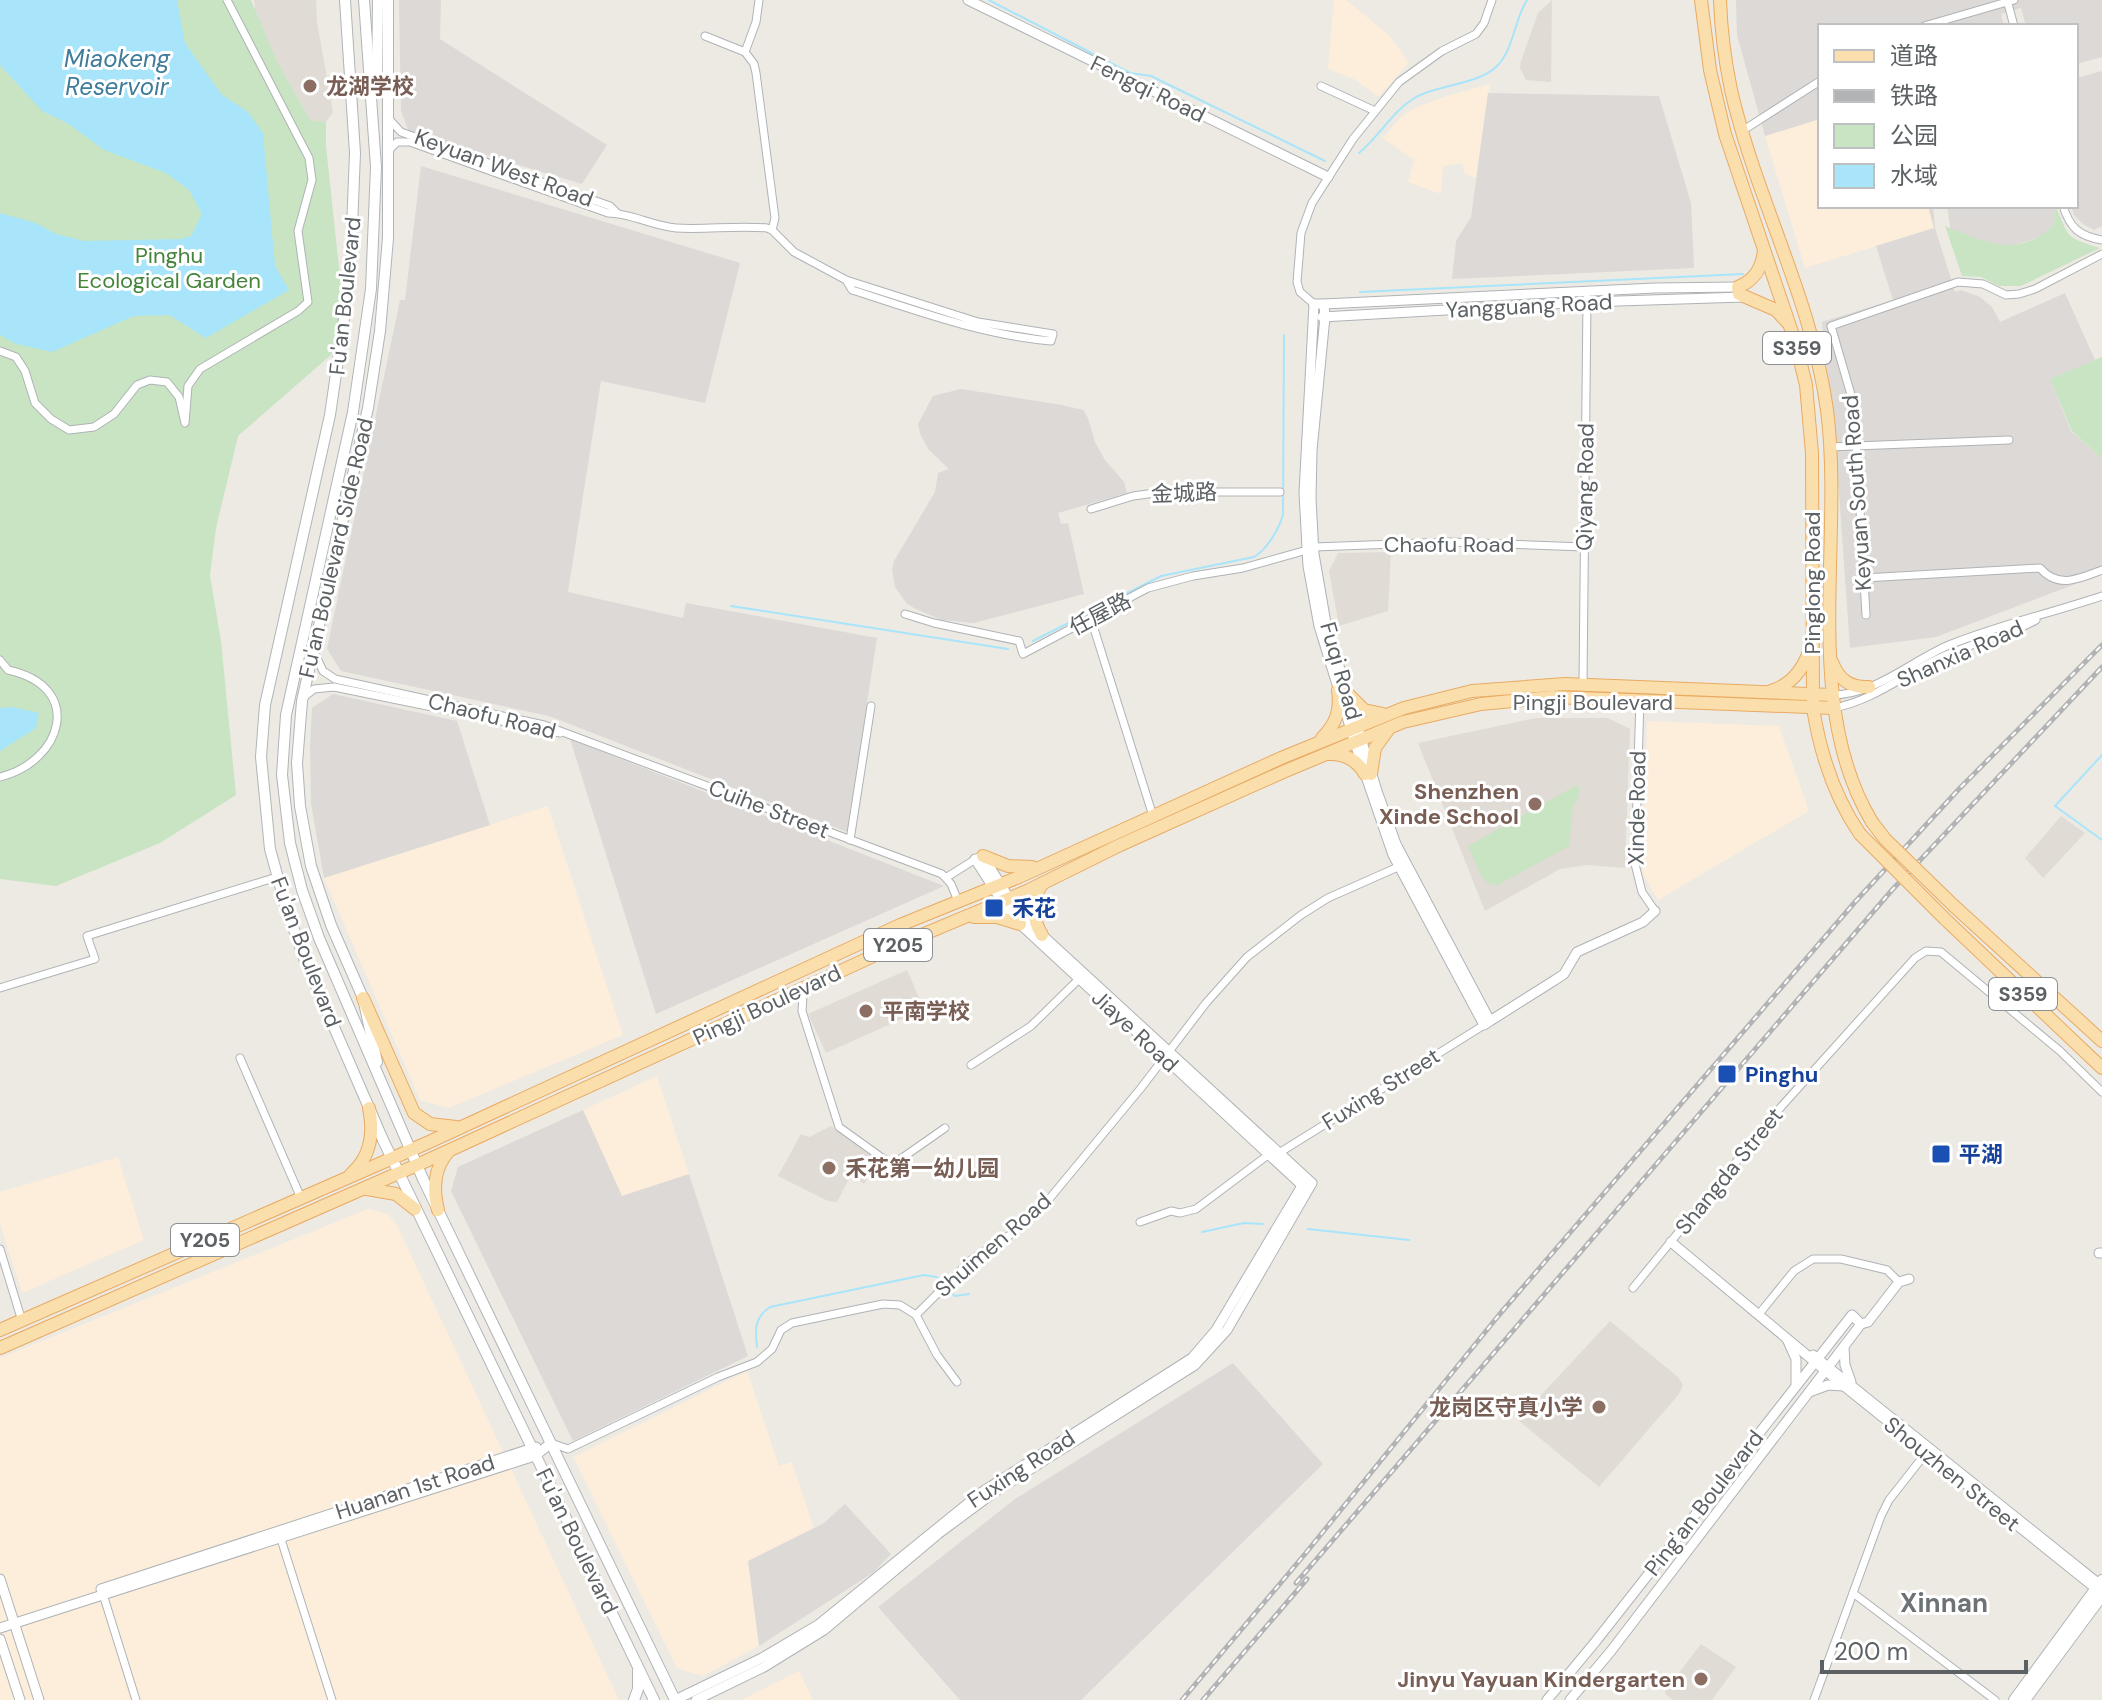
<svg xmlns="http://www.w3.org/2000/svg" width="2102" height="1700" font-family="'DM Sans','Noto Sans SC',sans-serif">
	<style>
		.commercial { fill: #fceedb }
		.industrial { fill: #dcd9d6 }
		.education { fill: #e0dbd5 }
		.green { fill: #c8e4c2 }
		.water { fill: #a8e5fa }
		.lines { fill: none; stroke-linecap: round; stroke-linejoin: round }
		.stream { stroke: #a8e5fa; stroke-width: 2 }
		.minor-casing { stroke: #afb3b6; stroke-width: 9 }
		.tertiary-casing { stroke: #afb3b6; stroke-width: 11 }
		.secondary-casing { stroke: #b0b5b8; stroke-width: 12 }
		.primary-casing { stroke: #e9aa62; stroke-width: 14 }
		.minor { stroke: #fff; stroke-width: 7 }
		.tertiary { stroke: #fff; stroke-width: 9 }
		.secondary { stroke: #fff; stroke-width: 10 }
		.primary { stroke: #fadfac; stroke-width: 12 }
		.rail-casing { stroke: #b2b3b4; stroke-width: 5 }
		.rail { stroke: #fff; stroke-width: 2; stroke-dasharray: 6; stroke-linecap: butt }
		.primary-bridge-casing { stroke: #e9aa62; stroke-width: 14; stroke-linecap: butt }
		.primary-bridge { stroke: #fadfac; stroke-width: 12 }
		.education-dot { fill: #8d6e63; stroke: #fff; stroke-width: 3 }
		.transit-dot { fill: #1a4fb4; stroke: #fff; stroke-width: 3 }
		.labels { text-anchor: middle; dominant-baseline: central; stroke-width: 6; stroke-linejoin: round; paint-order: stroke }
		.shield { fill: #fff; stroke: #8d9092; stroke-width: 2 }
		.shield-label { font-size: 20px; font-weight: bold; fill: #5c6164 }
		.education-label { font-size: 22px; font-weight: bold; fill: #785e54; stroke: #fff; text-anchor: start }
		.street-label { font-size: 22px; fill: #5c6164; stroke: #fff }
		.park-label { font-size: 22px; fill: #45843b; stroke: #fff }
		.transit-label { font-size: 22px; font-weight: bold; fill: #164399; stroke: #fff; text-anchor: start }
		.water-label { font-size: 24px; font-style: italic; fill: #3f7c9a; stroke: #fff }
		.quarter-label { font-size: 26px; font-weight: bold; fill: #6d7375; stroke: #fff }
	</style>
	<rect width="100%" height="100%" fill="#edeae4"/>
	<g class="commercial">
		<path d="M1334,0H1346L1389,35L1409,63L1378,97L1354,79L1328,69Z"/>
		<path d="M1491,84L1488,93L1476,178L1465,174L1462,163L1443,166L1441,194L1408,182L1414,160L1383,138L1401,117L1415,108L1446,96Z"/>
		<path d="M1820,119V206H1928L1935,228L1805,268L1765,136Z"/>
		<path d="M1647,721L1779,726L1809,811L1658,900L1643,874Z"/>
		<path d="M548,806L623,1035L449,1108L420,1100L324,878Z"/>
		<path d="M657,1076L689,1174L622,1196L583,1110Z"/>
		<path d="M118,1157L144,1240L22,1293L0,1224V1192Z"/>
		<path d="M368,1209L388,1214L397,1225L619,1700H0V1358Z"/>
		<path d="M747,1371L779,1466L792,1462L814,1529L749,1562L759,1646L703,1676L677,1668L573,1457Z"/>
		<path d="M799,1671L813,1700H741Z"/>
	</g>
	<g class="industrial">
		<path d="M399,0H441L440,39L607,145L582,184L409,132L401,111Z"/>
		<path d="M1736,0H2102V57L2076,64V26H2026L2021,8L2001,14L2004,26H1820V119L1765,136L1737,35Z"/>
		<path d="M2102,71V226L2094,230L2083,224L2074,215L2071,206H2076V78Z"/>
		<path d="M1488,93L1659,96L1691,203L1694,268L1452,279L1456,241L1471,217Z"/>
		<path d="M421,166L740,263L705,403L601,381L568,592L683,618L686,603L877,638L847,832L549,716L341,671L327,649L400,300H405Z"/>
		<path d="M1928,206H1933L1935,228L1955,292L1961,290L1980,297L1992,307L2000,322L2065,293L2095,360L2050,379L2071,431L2102,459V574L1936,637L1850,648L1837,465L1822,322L1893,300L1876,246L1934,228Z"/>
		<path d="M1947,206H2055L2054,224L2044,234L2032,240L1996,250L1951,232Z"/>
		<path d="M961,389L1062,405L1083,410L1088,418L1095,442L1105,460L1124,482L1127,493L1058,513L1061,524L1068,523L1084,594L974,623L942,620L916,609L907,604L895,587L892,570L894,561L935,492L938,473L949,469L929,450L921,436L918,424L933,396Z"/>
		<path d="M333,694L457,721L490,825L324,878L311,803L310,746L312,708Z"/>
		<path d="M570,739L944,886L656,1014Z"/>
		<path d="M583,1110L622,1196L689,1174L748,1356L573,1441L451,1191L458,1167Z"/>
		<path d="M1233,1363L1323,1464L1081,1700H960L878,1607L1015,1499Z"/>
		<path d="M845,1504L891,1554L874,1572L759,1646L748,1561L824,1523Z"/>
	</g>
	<g class="education">
		<path d="M254,0H316L317,22L333,112L326,122L310,120L277,61L255,10Z"/>
		<path d="M1552,0L1551,82L1526,80L1520,68L1521,61L1538,13Z"/>
		<path d="M1391,552L1388,611L1339,626L1329,571L1338,553Z"/>
		<path d="M1536,718H1608L1630,729L1625,868L1587,865L1560,869L1485,911L1418,743Z"/>
		<path d="M2061,816L2085,833L2043,878L2025,858Z"/>
		<path d="M907,970L924,1009L826,1053L808,1014Z"/>
		<path d="M831,1126L879,1162L864,1184L851,1175L837,1202L828,1201L778,1176L801,1134L809,1137Z"/>
		<path d="M1610,1321L1678,1377L1683,1385L1679,1394L1599,1487L1518,1420Z"/>
		<path d="M1701,1644L1736,1667L1712,1700H1673L1666,1695L1665,1691Z"/>
	</g>
	<g class="green">
		<path d="M0,0H251L277,61L310,120L326,122V146L343,305L332,354L238,436L216,528L210,575L221,641L236,795L160,843L56,886L0,879Z"/>
		<path d="M2055,206C2071,238 2062,236 2100,248L2021,286H1999L1981,277L1962,276L1945,226C1985,242 2020,260 2054,224Z"/>
		<path d="M2102,357V459L2072,431L2050,379Z"/>
		<path d="M1577,785L1580,789L1578,798L1573,805L1569,846L1498,885L1488,884L1480,874L1468,846Z"/>
	</g>
	<g class="water">
		<path d="M0,0H177L185,43L221,94L248,112L263,133L275,266L289,290L206,338L169,315L134,316L52,352L16,344L0,335V213L36,223L56,234L84,241L181,239L191,236L202,214L189,190L166,173L104,150L69,124L42,111L0,65Z"/>
		<path d="M12,707L39,713L36,728L0,751V708Z"/>
	</g>
	<g class="lines">
		<g class="stream">
			<path d="M989,0L1130,73L1151,76L1325,161"/>
			<path d="M1359,153C1380,136 1392,111 1416,97C1439,85 1478,84 1496,67C1514,50 1514,20 1527,0"/>
			<path d="M1360,292L1743,274"/>
			<path d="M731,606L1008,649"/>
			<path d="M1033,641L1161,576L1254,557C1267,549 1278,531 1283,515L1284,335"/>
			<path d="M2102,755L2055,806L2102,840"/>
			<path d="M1308,1229L1409,1240"/>
			<path d="M1202,1232L1244,1223L1263,1224"/>
			<path d="M948,1290L955,1296L969,1294"/>
			<path d="M757,1347C755,1330 754,1318 770,1307L924,1275L937,1277L943,1285"/>
		</g>
		<g class="minor-casing">
			<g id="minor">
				<path d="M759,0L756,22L745,52L754,64L756,73L775,218L772,230"/>
				<path d="M2007,0L2014,26"/>
				<path d="M1924,26L2014,0"/>
				<path d="M705,36L745,52"/>
				<path d="M1321,86L1375,111"/>
				<path d="M389,119L401,132L610,206L617,213"/>
				<path d="M1742,131L1820,81"/>
				<path d="M389,150L397,142H410L608,213C630,213 653,226 676,228C706,230 737,225 767,228L772,230L794,252L846,280L978,322L1053,334L1051,341C982,335 918,311 852,290L846,280"/>
				<path d="M2063,206C2070,228 2079,236 2102,240"/>
				<path d="M1314,304L1300,292L1297,282L1301,233L1312,203L1353,139L1399,82L1442,51L1476,34L1484,23L1492,0"/>
				<path d="M0,351L16,357L25,371L35,403L51,419L69,430L94,427L114,414L137,385L150,380L167,382L179,397L185,423L188,386L200,369L298,311L308,302L298,231L312,180L309,158L227,0"/>
				<path d="M1829,447L2009,440"/>
				<path d="M1091,509L1133,496L1162,492H1280"/>
				<path d="M1314,547L1449,542L1584,547"/>
				<path d="M1864,578L2040,568C2058,589 2079,579 2102,570"/>
				<path d="M905,614L934,623L1019,641L1023,654L1148,588L1193,576L1243,568L1307,550"/>
				<path d="M1866,615L1854,405L1831,326L1958,282L1983,284L2006,295L2019,294L2035,289L2102,254"/>
				<path d="M1091,619L1153,816"/>
				<path d="M315,654L323,671L335,679L544,725L942,874L951,884L958,901"/>
				<path d="M0,660L8,670C86,687 62,762 0,777"/>
				<path d="M1583,683L1587,298"/>
				<path d="M1832,695C1875,695 1911,661 1949,645C1999,625 2051,613 2102,596"/>
				<path d="M304,697L314,689L334,687L560,733"/>
				<path d="M1640,699L1635,864L1642,892L1655,911"/>
				<path d="M1833,708C1874,701 1907,672 1944,656C1974,642 2008,636 2036,620"/>
				<path d="M850,840L871,706"/>
				<path d="M947,877L979,857"/>
				<path d="M807,987L803,995L802,1011L839,1127L892,1165L945,1128"/>
				<path d="M0,988L95,959L87,936L277,877"/>
				<path d="M240,1058L301,1198"/>
				<path d="M971,1065L1031,1026L1079,979"/>
				<path d="M1279,1153L1484,1025"/>
				<path d="M1140,1222L1171,1211L1180,1213L1196,1209L1268,1155"/>
				<path d="M0,1249L22,1321"/>
				<path d="M1633,1288L1781,1107L1915,958L1926,951L1941,952L2060,1051L2102,1092"/>
				<path d="M1759,1314L1794,1271L1813,1259H1841L1887,1270L1899,1282"/>
				<path d="M916,1315L937,1355L957,1382"/>
				<path d="M551,1443L568,1449L718,1377L757,1362L772,1349L781,1330L792,1323L883,1304L900,1305L916,1315L971,1260L1013,1233L1050,1198L1141,1088L1206,1003L1247,957L1301,915L1328,898L1398,867"/>
				<path d="M279,1533L332,1700"/>
				<path d="M102,1591L136,1700"/>
				<path d="M1853,1593L1995,1700"/>
				<path d="M1814,1700L1881,1516L1889,1500L1926,1453"/>
			</g>
		</g>
		<g class="tertiary-casing">
			<g id="tertiary">
				<path d="M968,0L1328,177"/>
				<path d="M1324,304L1655,288L1738,287"/>
				<path d="M1322,317L1587,302L1744,297"/>
				<path d="M975,859L1007,909L1020,924L1306,1189"/>
				<path d="M1490,1021L1396,844L1377,791L1326,623L1314,554L1311,499L1312,450L1325,317L1324,304H1314L1304,493L1308,566L1319,626L1359,756L1393,855L1484,1025L1490,1021L1555,980L1564,974L1577,952L1643,922L1655,911"/>
				<path d="M1671,1242L1844,1386L2099,1591"/>
				<path d="M2099,1253H2102"/>
				<path d="M1787,1339L1796,1359V1385"/>
				<path d="M1844,1347L1845,1365L1851,1382"/>
				<path d="M1813,1355L2099,1584L2102,1589"/>
				<path d="M1812,1391L1828,1385L1843,1386"/>
				<path d="M0,1579L39,1700"/>
				<path d="M101,1589L536,1447"/>
				<path d="M0,1628L522,1460L535,1456L551,1443"/>
				<path d="M0,1639L20,1700"/>
				<path d="M675,1700L762,1658L818,1625L982,1492L1192,1358L1216,1330L1306,1179"/>
				<path d="M696,1700L764,1667L824,1630L938,1534L996,1491L1195,1365L1227,1330L1312,1183L1028,922L1014,906L983,856"/>
				<path d="M1547,1700L1596,1641L1852,1315L1861,1324"/>
				<path d="M1570,1700L1611,1651L1861,1324L1868,1322L1899,1282L1909,1279"/>
			</g>
		</g>
		<g class="secondary-casing">
			<g id="secondary">
				<path d="M345,0L355,153L350,277L330,415L265,705L261,757L270,849L286,907L304,958L383,1140L654,1700"/>
				<path d="M364,0L376,167L371,289L353,412L286,715L282,775L290,843L302,890L319,938L423,1179L675,1700"/>
				<path d="M377,89L378,0"/>
				<path d="M377,1062L363,998L331,925L311,866L300,806L297,763L302,701L368,408L380,331L388,238V0"/>
				<path d="M634,1700L638,1689V1671"/>
				<path d="M2014,1700L2102,1580"/>
				<path d="M2025,1700L2102,1596"/>
			</g>
		</g>
		<g class="primary-casing">
			<g id="primary">
				<path d="M1701,0L1710,70L1725,134L1796,344L1806,385L1812,453L1813,708C1820,752 1835,798 1860,834"/>
				<path d="M1720,0C1721,30 1725,61 1731,90C1756,199 1812,299 1827,410C1844,542 1801,705 1872,822"/>
				<path d="M1764,250C1762,268 1755,280 1738,287L1739,294L1776,310L1787,322"/>
				<path d="M1832,662C1839,680 1850,688 1869,687"/>
				<path d="M1771,691C1791,685 1802,671 1809,652"/>
				<path d="M1347,693L1364,710L1383,714"/>
				<path d="M1322,738C1336,724 1341,710 1338,690"/>
				<path d="M1328,754C1345,753 1357,760 1365,774"/>
				<path d="M1371,774L1375,748L1388,730"/>
				<path d="M983,856L1008,866L1032,867"/>
				<path d="M1954,906L2102,1041"/>
				<path d="M974,917H997L1020,924"/>
				<path d="M1945,919L2102,1068"/>
				<path d="M1042,935C1032,919 1031,898 1043,883"/>
				<path d="M363,998L414,1113L430,1124L456,1127"/>
				<path d="M351,1174C371,1157 374,1132 369,1108"/>
				<path d="M367,1189L396,1194L415,1209"/>
				<path d="M438,1210C433,1190 434,1168 448,1152"/>
				<path d="M0,1330L427,1143L900,925L1019,877L1281,758L1404,708L1472,691L1565,684L1832,695"/>
				<path d="M0,1348L426,1161L893,947L1027,891L1120,845L1283,772L1403,722L1481,704L1553,697L1833,708"/>
			</g>
		</g>
		<use href="#minor" class="minor"/>
		<use href="#tertiary" class="tertiary"/>
		<use href="#secondary" class="secondary"/>
		<use href="#primary" class="primary"/>
		<g class="rail-casing">
			<g id="rail">
				<path d="M1296,1583L1892,890L2102,667"/>
				<path d="M1182,1700L1305,1554L1499,1315L1855,902L1959,789L2102,645"/>
				<path d="M1203,1700L1307,1579"/>
			</g>
		</g>
		<use href="#rail" class="rail"/>
		<g class="primary-bridge-casing">
			<g id="primary-bridge">
				<path d="M1872,822L1885,839L1954,906"/>
				<path d="M1860,834L1945,919"/>
			</g>
		</g>
		<use href="#primary-bridge" class="primary-bridge"/>
	</g>
	<g class="education-dot">
		<circle cx="310" cy="86" r="8"/>
		<circle cx="1535" cy="804" r="8"/>
		<circle cx="866" cy="1011" r="8"/>
		<circle cx="829" cy="1168" r="8"/>
		<circle cx="1599" cy="1407" r="8"/>
		<circle cx="1701" cy="1679" r="8"/>
	</g>
	<g class="transit-dot">
		<rect x="984" y="898" width="20" height="20" rx="4"/>
		<rect x="1717" y="1064" width="20" height="20" rx="4"/>
		<rect x="1931" y="1144" width="20" height="20" rx="4"/>
	</g>
	<g class="labels">
		<g class="shield">
			<rect x="1763" y="332" width="68" height="32" rx="6"/>
			<rect x="864" y="929" width="68" height="32" rx="6"/>
			<rect x="1989" y="978" width="68" height="32" rx="6"/>
			<rect x="171" y="1224" width="68" height="32" rx="6"/>
		</g>
		<g class="shield-label">
			<text x="1797" y="348">S359</text>
			<text x="898" y="945">Y205</text>
			<text x="2023" y="994">S359</text>
			<text x="205" y="1240">Y205</text>
		</g>
		<g class="education-label">
			<text x="326" y="86">龙湖学校</text>
			<text x="1519" y="791" text-anchor="end">Shenzhen<tspan x="1519" dy="25">Xinde School</tspan></text>
			<text x="882" y="1011">平南学校</text>
			<text x="845" y="1168">禾花第一幼儿园</text>
			<text x="1583" y="1407" text-anchor="end">龙岗区守真小学</text>
			<text x="1685" y="1679" text-anchor="end">Jinyu Yayuan Kindergarten</text>
		</g>
		<g class="street-label">
			<text transform="translate(1148 89) rotate(26)">Fengqi Road</text>
			<text transform="translate(504 168) rotate(20)">Keyuan West Road</text>
			<text transform="translate(345 296) rotate(-84)">Fu'an Boulevard</text>
			<text transform="translate(1529 306) rotate(-3)">Yangguang Road</text>
			<text transform="translate(1585 487) rotate(-89)">Qiyang Road</text>
			<text transform="translate(1184 493) rotate(-2)">金城路</text>
			<text transform="translate(1857 493) rotate(-94)">Keyuan South Road</text>
			<text x="1449" y="544">Chaofu Road</text>
			<text transform="translate(336 548) rotate(-77)">Fu'an Boulevard Side Road</text>
			<text transform="translate(1812 583) rotate(-90)">Pinglong Road</text>
			<text transform="translate(1100 614) rotate(-28)">任屋路</text>
			<text transform="translate(1960 654) rotate(-24)">Shanxia Road</text>
			<text transform="translate(1341 671) rotate(74)">Fuqi Road</text>
			<text x="1593" y="702">Pingji Boulevard</text>
			<text transform="translate(492 716) rotate(14)">Chaofu Road</text>
			<text transform="translate(1637 808) rotate(-89)">Xinde Road</text>
			<text transform="translate(769 809) rotate(21)">Cuihe Street</text>
			<text transform="translate(306 952) rotate(69)">Fu'an Boulevard</text>
			<text transform="translate(767 1005) rotate(-25)">Pingji Boulevard</text>
			<text transform="translate(1135 1031) rotate(43)">Jiaye Road</text>
			<text transform="translate(1381 1089) rotate(-32)">Fuxing Street</text>
			<text transform="translate(1729 1171) rotate(-51)">Shangda Street</text>
			<text transform="translate(993 1245) rotate(-41)">Shuimen Road</text>
			<text transform="translate(1021 1469) rotate(-33)">Fuxing Road</text>
			<text transform="translate(1952 1474) rotate(39)">Shouzhen Street</text>
			<text transform="translate(415 1487) rotate(-18)">Huanan 1st Road</text>
			<text transform="translate(1704 1503) rotate(-52)">Ping'an Boulevard</text>
			<text transform="translate(577 1541) rotate(64)">Fu'an Boulevard</text>
		</g>
		<g class="park-label">
			<text x="169" y="255">Pinghu<tspan x="169" dy="25">Ecological Garden</tspan></text>
		</g>
		<g class="transit-label">
			<text x="1012" y="908">禾花</text>
			<text x="1745" y="1074">Pinghu</text>
			<text x="1959" y="1154">平湖</text>
		</g>
		<g class="water-label">
			<text x="117" y="58">Miaokeng<tspan x="117" dy="28">Reservoir</tspan></text>
		</g>
		<g class="quarter-label">
			<text x="1944" y="1603">Xinnan</text>
		</g>
	</g>
	<rect x="1818" y="24" width="260" height="184" fill="#ffffff" stroke="#bec0c1" stroke-width="2"/>
	<rect x="1834" y="50" width="40" height="12" fill="#fadfac" stroke="#bec0c1" stroke-width="2"/>
	<text x="1890" y="64" font-size="24" fill="#5c6164">道路</text>
	<rect x="1834" y="90" width="40" height="12" fill="#b2b3b4" stroke="#bec0c1" stroke-width="2"/>
	<text x="1890" y="104" font-size="24" fill="#5c6164">铁路</text>
	<rect x="1834" y="124" width="40" height="24" fill="#c8e4c2" stroke="#bec0c1" stroke-width="2"/>
	<text x="1890" y="144" font-size="24" fill="#5c6164">公园</text>
	<rect x="1834" y="164" width="40" height="24" fill="#a8e5fa" stroke="#bec0c1" stroke-width="2"/>
	<text x="1890" y="184" font-size="24" fill="#5c6164">水域</text>
	<path d="M1822 1660v12h204v-12" fill="none" stroke="#5c6164" stroke-width="4"/>
	<text x="1834" y="1660" font-size="24" fill="#5c6164" stroke="#ffffff" stroke-width="6" paint-order="stroke">200 m</text>
</svg>
